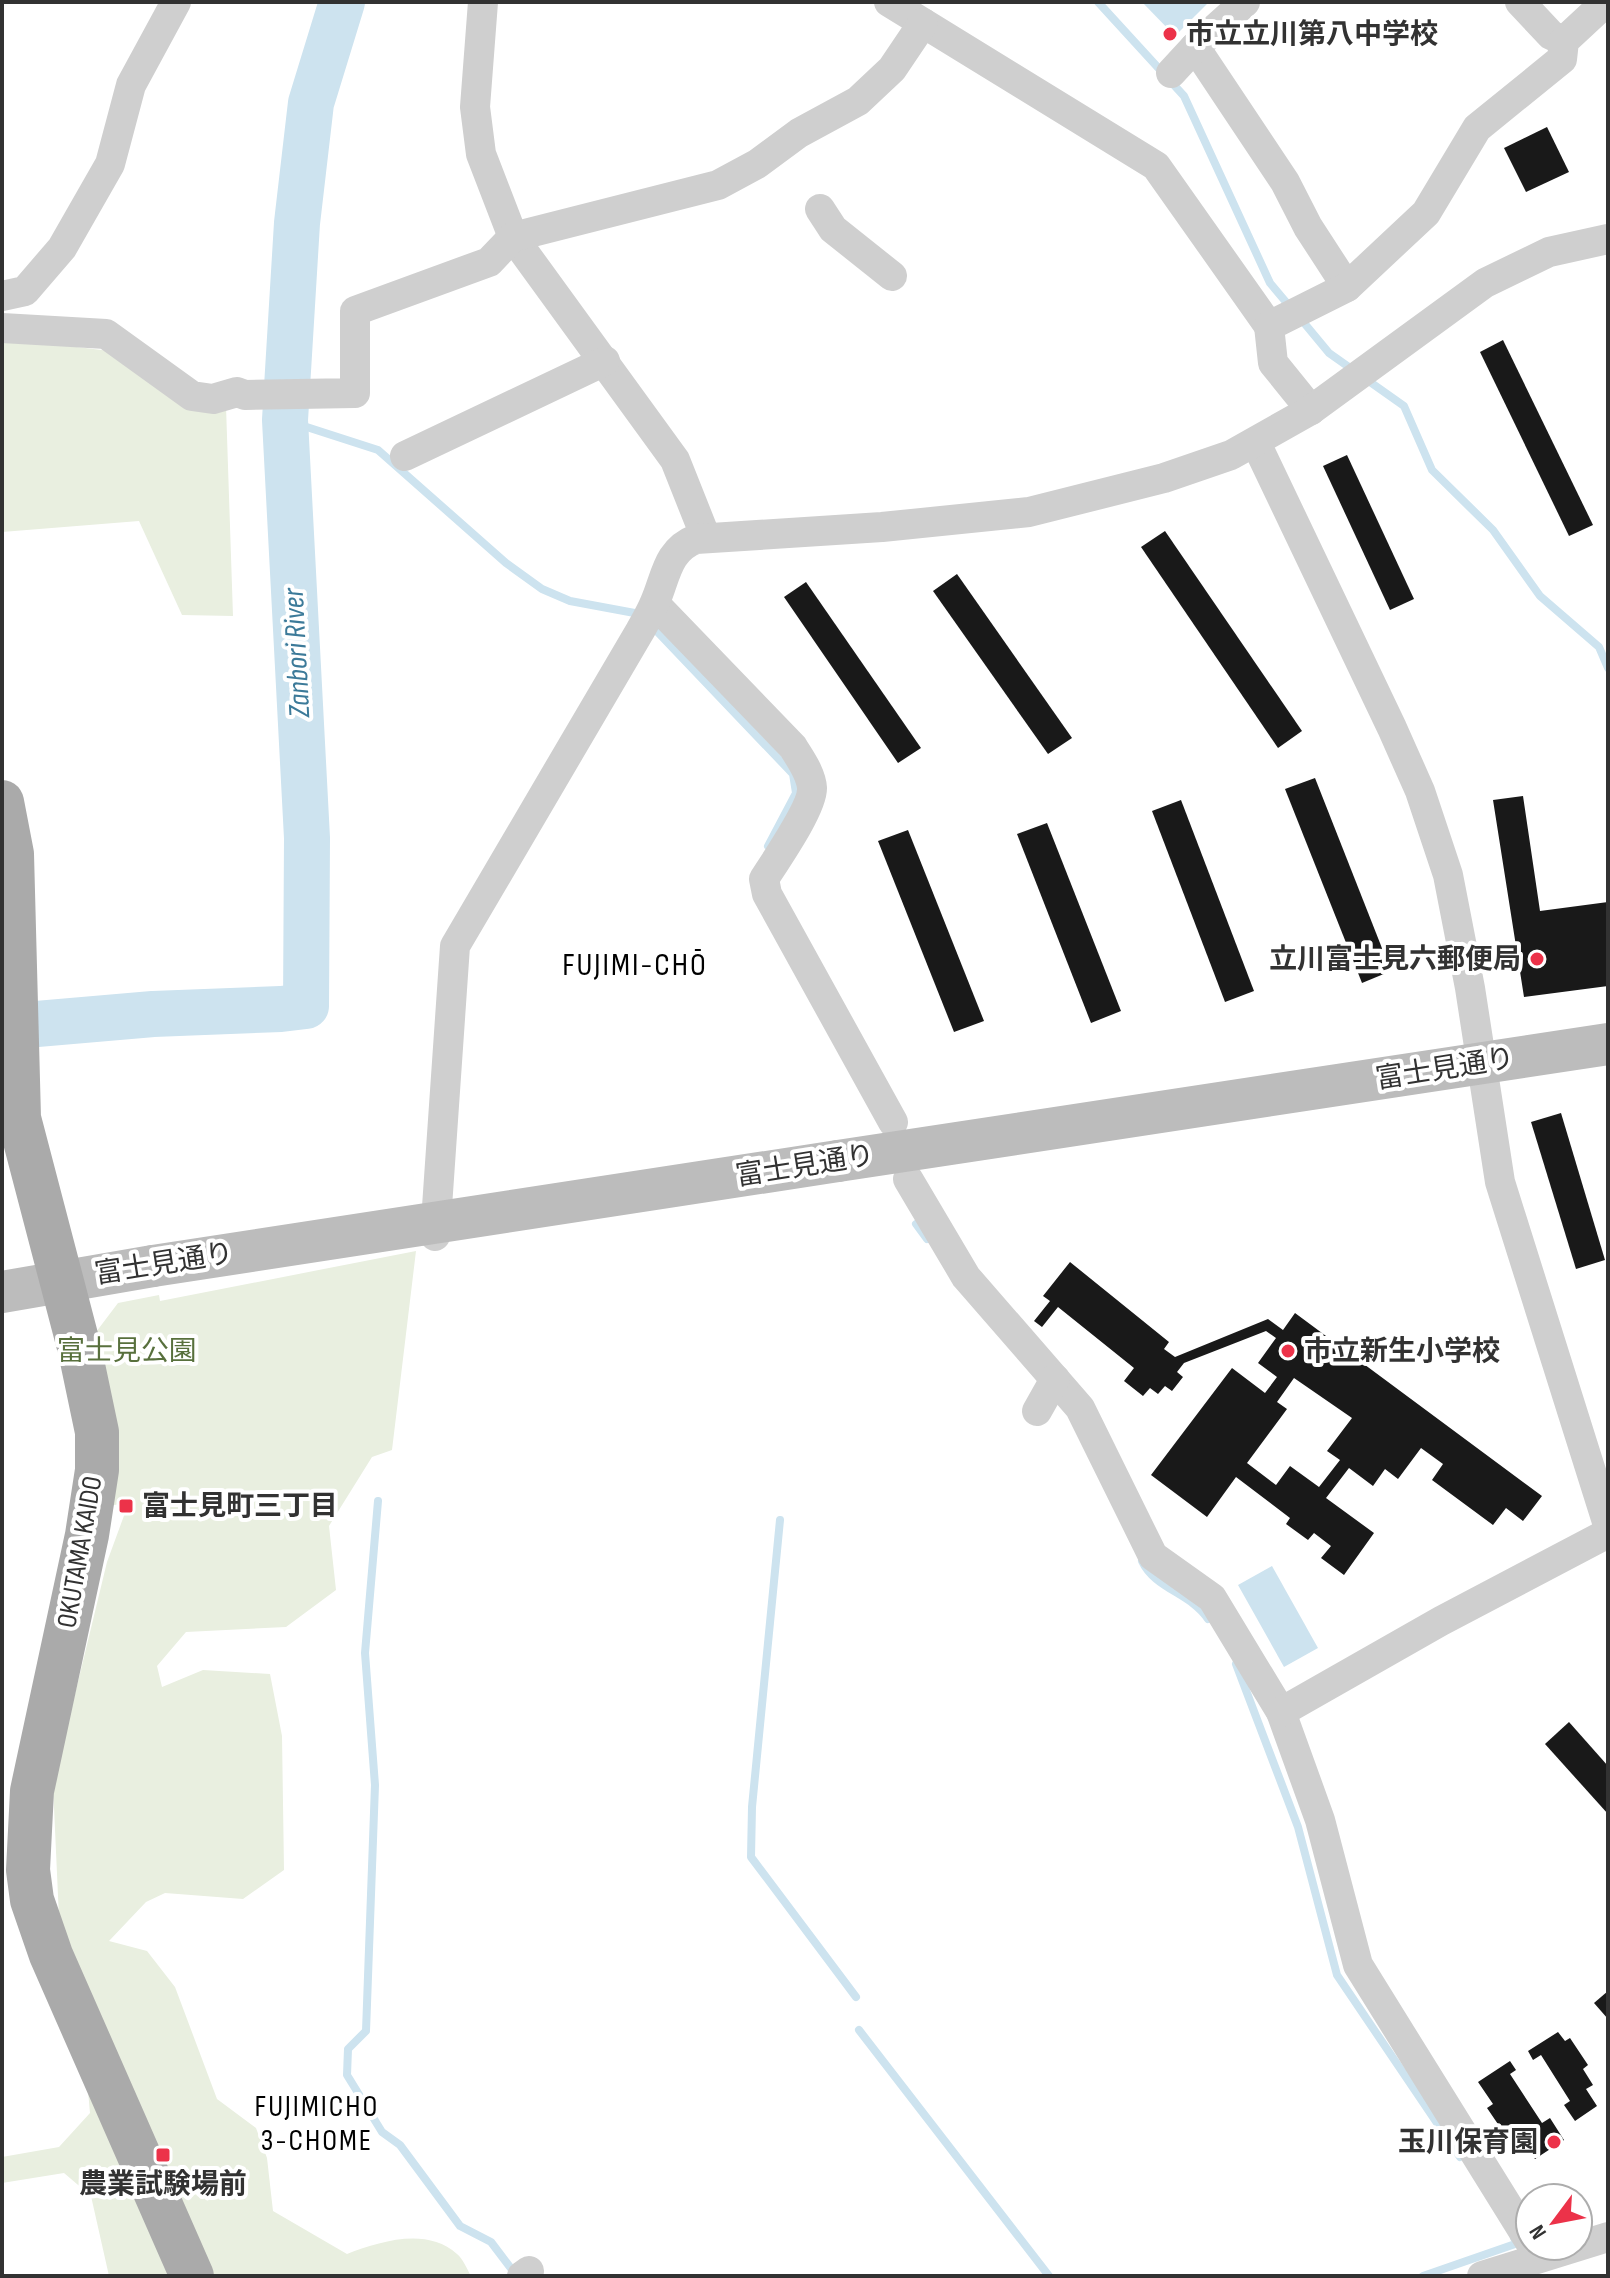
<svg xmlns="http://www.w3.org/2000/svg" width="1610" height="2278" font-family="'Sofia Sans Condensed','Noto Sans JP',sans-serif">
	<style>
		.green { fill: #e9efe0 }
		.water { fill: #cde3ef }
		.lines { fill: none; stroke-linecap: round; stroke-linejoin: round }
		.stream { stroke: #cde3ef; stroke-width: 8 }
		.river { stroke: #cde3ef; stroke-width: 46 }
		.building { fill: #191919; fill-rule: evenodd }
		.street { stroke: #cfcfcf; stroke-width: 30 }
		.secondary { stroke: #bcbcbc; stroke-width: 42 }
		.primary { stroke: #aaa; stroke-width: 44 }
		.secondary-bridge { stroke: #bcbcbc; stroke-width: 42 }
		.poi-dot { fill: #ec3249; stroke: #fff; stroke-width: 3 }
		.labels { text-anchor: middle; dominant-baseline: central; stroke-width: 8; stroke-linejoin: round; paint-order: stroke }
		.poi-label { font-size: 28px; font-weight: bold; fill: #323232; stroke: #fff; text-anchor: start }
		.street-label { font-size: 28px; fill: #323232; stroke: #fff }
		.park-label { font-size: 28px; fill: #58703d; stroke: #fff }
		.water-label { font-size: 30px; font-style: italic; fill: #3c7a99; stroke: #fff }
		.neighbourhood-label { font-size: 30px; letter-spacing: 2px; fill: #000; stroke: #fff }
		.quarter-label { font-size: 32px; letter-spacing: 2px; fill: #000; stroke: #fff }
	</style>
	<rect width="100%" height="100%" fill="#fff"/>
	<g class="green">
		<path d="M2,338L110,351L226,406L233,616L182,615L139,521L2,532Z"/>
		<path d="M416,1251L392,1450L372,1457L329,1526L336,1590L286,1627L186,1632L157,1666L162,1687L203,1670L270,1674L282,1736L284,1870L243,1899L165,1893L146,1902L109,1941L147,1951L175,1987L217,2099L256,2128L267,2158L273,2211L347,2254C381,2241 427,2227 457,2254C463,2259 467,2269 471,2276H109L91,2196L64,2173L2,2183V2157L59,2147L90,2113L77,1967L59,1918L53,1785L107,1562L129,1502L105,1507L90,1340L118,1303L159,1295L160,1301Z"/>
	</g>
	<g class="water">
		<path d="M1142,2H1209L1175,36Z"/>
		<path d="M1272,1566L1318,1648L1284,1667L1238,1585Z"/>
	</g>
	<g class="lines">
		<g class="stream">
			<path d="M1098,2L1184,96L1270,283L1291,308"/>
			<path d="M1300,318L1329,353L1404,406L1432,470L1493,530L1540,596L1599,647L1608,668"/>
			<path d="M285,420L378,450L506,563L542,589L570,601L640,614"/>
			<path d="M650,624L793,774L796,793L768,846"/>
			<path d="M916,1224L927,1239"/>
			<path d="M378,1501L365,1653L375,1785L366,2031L348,2049L347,2075L382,2132L400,2145L460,2226L491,2242L516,2275"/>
			<path d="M780,1520L752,1807L751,1857L856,1997"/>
			<path d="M1142,1561C1155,1589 1191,1593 1208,1619"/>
			<path d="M1236,1664L1298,1827L1337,1975L1460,2157"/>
			<path d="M859,2030L1049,2276"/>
			<path d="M1423,2276L1518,2243L1514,2238"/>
		</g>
		<path class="river" d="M2,1027L153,1014L281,1009L306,1006L307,838L285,420L297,223L311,103L342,2"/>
	</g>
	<g class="building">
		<path d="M1547,127L1569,172L1526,192L1504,148Z"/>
		<path d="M1503,340L1593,525L1569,536L1480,352Z"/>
		<path d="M1347,455L1414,599L1390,610L1323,466Z"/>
		<path d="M1165,531L1302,731L1278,748L1141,547Z"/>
		<path d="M957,574L1072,738L1048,754L933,591Z"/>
		<path d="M806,582L921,748L898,763L784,597Z"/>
		<path d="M1315,778L1391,971L1362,983L1285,789Z"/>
		<path d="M1523,796L1540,911L1608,902V986L1524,997L1493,800Z"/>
		<path d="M1181,800L1254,991L1225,1002L1152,811Z"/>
		<path d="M1047,823L1121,1011L1091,1023L1017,834Z"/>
		<path d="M908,830L984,1021L954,1032L878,841Z"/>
		<path d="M1561,1113L1605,1260L1576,1269L1531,1122Z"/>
		<path d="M1070,1262L1169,1342L1164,1349L1175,1357L1268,1319L1283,1330L1295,1313L1542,1496L1523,1521L1506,1508L1493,1525L1432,1480L1443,1464L1421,1448L1398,1479L1385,1469L1373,1486L1349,1468L1326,1498L1374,1533L1344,1575L1321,1558L1331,1546L1314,1533L1308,1540L1286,1524L1290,1518L1236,1477L1207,1517L1151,1475L1232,1368L1265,1393L1277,1377L1258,1363L1276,1338L1266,1331L1184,1363L1177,1372L1183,1377L1172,1391L1165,1386L1158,1394L1150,1388L1143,1396L1124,1381L1134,1368L1058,1307L1042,1327L1034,1321L1050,1301L1043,1296ZM1294,1378L1352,1418L1327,1451L1340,1460L1319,1487L1290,1466L1276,1485L1247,1463L1287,1409L1277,1402Z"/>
		<path d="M1569,1722L1608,1766V1814L1545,1744Z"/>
		<path d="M1608,1991V2019L1594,2003Z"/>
		<path d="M1558,2032L1565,2041L1570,2038L1588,2065L1583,2069L1593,2085L1586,2089L1597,2106L1575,2121L1564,2105L1570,2101L1541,2055L1533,2060L1528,2051Z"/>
		<path d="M1510,2061L1516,2070L1510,2074L1542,2123L1550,2118L1564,2140L1535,2159L1512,2124L1502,2130L1487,2108L1493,2104L1478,2082Z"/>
	</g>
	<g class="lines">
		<g class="street">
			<path d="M483,2L475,107L481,154L513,237L675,460L706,538"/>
			<path d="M889,2L1156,166L1269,326"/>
			<path d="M1245,2L1195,47L1285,182L1308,227L1347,287"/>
			<path d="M1520,2L1551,35L1564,41"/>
			<path d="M1171,73L1195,47"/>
			<path d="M820,209L833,229L892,276"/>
			<path d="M2,296L25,291L62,248L110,164L131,85L176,2"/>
			<path d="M2,328L106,334L192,396L213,399L237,392L245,395L355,393V311L489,262L513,237L718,185L757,164L799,133L858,101L892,69L923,23"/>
			<path d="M1311,410L1273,363L1269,326L1347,287L1426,213L1477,128L1562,59L1564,41L1606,2"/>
			<path d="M1256,443L1392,728L1420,791L1448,875L1470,988L1500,1182L1608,1525"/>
			<path d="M405,456L605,361"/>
			<path d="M655,604L793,747C800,759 811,773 812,788C813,807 776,860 764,879L767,894L893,1122"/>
			<path d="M908,1179L966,1277L1080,1408L1153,1556L1212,1598L1281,1712L1320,1820L1358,1965L1530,2242"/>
			<path d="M435,1236L455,946L640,631C645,622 651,612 655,602C666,577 667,550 696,539L882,527L1029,512L1164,478L1231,455L1311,410L1485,283L1549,252L1608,239"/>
			<path d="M1037,1411L1055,1379"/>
			<path d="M1281,1712L1441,1621L1608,1533"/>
			<path d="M522,2276L529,2271"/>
			<path d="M1482,2276L1608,2237"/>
		</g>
		<g class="secondary">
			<path d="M838,1161L1608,1044"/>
			<path d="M2,1292L153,1266"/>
		</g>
		<path class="primary" d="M2,802L12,854L19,1118L80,1351L97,1432V1470L87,1535L32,1791L28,1870L32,1900L51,1955L192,2276"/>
		<path class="secondary-bridge" d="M153,1266L838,1161"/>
	</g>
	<g class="poi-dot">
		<circle cx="1170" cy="34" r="8"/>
		<circle cx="1537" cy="959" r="8"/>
		<circle cx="1288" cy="1351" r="8"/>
		<rect x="118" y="1498" width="16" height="16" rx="4"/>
		<circle cx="1554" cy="2142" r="8"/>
		<rect x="155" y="2147" width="16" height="16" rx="4"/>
	</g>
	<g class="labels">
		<g class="poi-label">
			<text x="1186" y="34">市立立川第八中学校</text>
			<text x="1521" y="959" text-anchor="end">立川富士見六郵便局</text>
			<text x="1304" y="1351">市立新生小学校</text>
			<text x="142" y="1506">富士見町三丁目</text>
			<text x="1538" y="2142" text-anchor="end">玉川保育園</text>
			<text x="163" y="2184" text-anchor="middle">農業試験場前</text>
		</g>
		<g class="street-label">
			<text transform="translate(1445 1069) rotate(-9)">富士見通り</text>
			<text transform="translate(805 1166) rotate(-9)">富士見通り</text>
			<text transform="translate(164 1264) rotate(-9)">富士見通り</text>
			<text transform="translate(80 1552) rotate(-80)">OKUTAMA KAIDO</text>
		</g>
		<g class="park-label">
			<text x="127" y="1351">富士見公園</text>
		</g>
		<g class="water-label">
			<text transform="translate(297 653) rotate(-93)">Zanbori River</text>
		</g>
		<g class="neighbourhood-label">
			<text x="317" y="2107">FUJIMICHO<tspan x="317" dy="34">3-CHOME</tspan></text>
		</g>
		<g class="quarter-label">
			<text x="635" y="965">FUJIMI-CHŌ</text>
		</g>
	</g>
	<rect width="1610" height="2278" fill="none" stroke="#323232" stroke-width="8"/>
	<g transform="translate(1554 2222) rotate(238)"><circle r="38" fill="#ffffff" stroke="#adadad" stroke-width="2"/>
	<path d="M0-6L14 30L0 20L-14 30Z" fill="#ec3249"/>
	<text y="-12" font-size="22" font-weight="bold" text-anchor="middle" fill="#323232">N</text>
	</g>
</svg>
